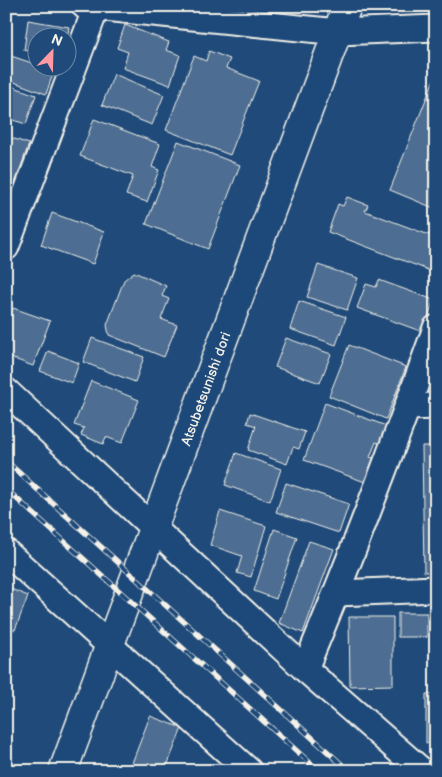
<svg xmlns="http://www.w3.org/2000/svg" width="442" height="777" font-family="'Balsamiq Sans',sans-serif">
	<style>
		.built { fill: #2d5581 }
		.building { fill: #4d6e92; stroke: #f4f1e8 }
		.lines { fill: none; stroke-linecap: round; stroke-linejoin: round }
		.minor-casing { stroke: #f4f1e8; stroke-width: 29 }
		.tertiary-casing { stroke: #f4f1e8; stroke-width: 31 }
		.minor { stroke: #1f4a7a; stroke-width: 25 }
		.tertiary { stroke: #1f4a7a; stroke-width: 28 }
		.rail-casing { stroke: #f4f1e8; stroke-width: 5.5 }
		.rail { stroke: #1f4a7a; stroke-width: 4; stroke-dasharray: 11; stroke-linecap: butt }
		.labels { text-anchor: middle; dominant-baseline: central; stroke-width: 4; stroke-linejoin: round; paint-order: stroke }
		.street-label { font-size: 14px; fill: #f4f1e8; stroke: #1f4a7a }
	</style>
	<rect width="100%" height="100%" fill="#1f4a7a"/>
	<filter id="ink" filterUnits="userSpaceOnUse"><feTurbulence type="fractalNoise" baseFrequency=".02" numOctaves="2"/><feDisplacementMap in="SourceGraphic" scale="10" xChannelSelector="R" yChannelSelector="G"/><feConvolveMatrix kernelMatrix="1 2 1 2 8 2 1 2 1" color-interpolation-filters="sRGB"/></filter>
	<g filter="url(#ink)">
		<path class="built" d="M232,6H286L275,12Z"/>
		<g class="building">
			<path d="M28,20L69,27L67,38H38V53L24,50Z"/>
			<path d="M125,25L169,42L166,50L180,55L170,85L123,68L128,52L117,48Z"/>
			<path d="M209,51L230,59L226,68L259,81L230,155L166,130L194,56L206,61Z"/>
			<path d="M8,55L38,65V68H43L54,71L46,94L6,79Z"/>
			<path d="M114,74L164,95L152,125L102,105Z"/>
			<path d="M434,79L436,80V209L390,190Z"/>
			<path d="M6,84L36,95L26,124L6,118Z"/>
			<path d="M94,119L160,144L152,167L159,170L147,202L126,195L133,176L80,156Z"/>
			<path d="M6,136L29,144L8,203L6,202Z"/>
			<path d="M178,141L240,165L208,249L146,224Z"/>
			<path d="M347,197L368,205L365,211L429,235L432,229L436,230V273L328,232L338,204L343,206Z"/>
			<path d="M52,213L104,232L93,264L41,245Z"/>
			<path d="M318,265L358,278L347,310L307,297Z"/>
			<path d="M134,272L166,286L162,296L169,299L161,319L177,325L164,357L109,335L107,325L124,280Z"/>
			<path d="M379,280L434,300L423,332L357,308L366,284L376,287Z"/>
			<path d="M299,301L346,317L336,345L290,329Z"/>
			<path d="M13,308L50,321L33,366L6,356V326Z"/>
			<path d="M92,338L144,357L135,382L83,362Z"/>
			<path d="M286,338L331,354L320,383L275,367Z"/>
			<path d="M349,345L406,367L386,419L329,396Z"/>
			<path d="M48,351L79,363L72,383L40,371Z"/>
			<path d="M91,381L139,400L122,443L106,437L103,444L81,435L84,428L74,425Z"/>
			<path d="M325,403L389,427L383,445L376,442L370,457L376,459L368,483L304,460Z"/>
			<path d="M250,413L305,432L299,449L293,447L287,464L248,450L256,426L247,423Z"/>
			<path d="M422,446H436V572H424Z"/>
			<path d="M236,453L281,469L270,501L225,485Z"/>
			<path d="M286,483L349,504L339,533L276,512Z"/>
			<path d="M220,511L266,526L251,577L237,573L242,556L210,545Z"/>
			<path d="M274,529L297,537L276,599L254,591Z"/>
			<path d="M309,541L334,549L303,633L279,623Z"/>
			<path d="M6,587L28,596L15,630L6,627Z"/>
			<rect x="398" y="613" width="29" height="24"/>
			<path d="M433,614H436V658H434Z"/>
			<path d="M349,617H393V685L350,686Z"/>
			<path d="M6,676L12,678L6,693Z"/>
			<path d="M426,694H436V742L426,743Z"/>
			<path d="M150,716L182,728L165,771H129Z"/>
		</g>
		<g class="lines">
			<g class="minor-casing">
				<g id="minor">
					<path d="M85,6L338,32L436,28"/>
					<path d="M6,247L96,8"/>
					<path d="M6,391L305,669L422,771"/>
					<path d="M408,407L436,406"/>
					<path d="M6,552L249,771"/>
					<path d="M337,593L436,589"/>
					<path d="M305,669C352,556 395,442 436,328"/>
				</g>
			</g>
			<g class="tertiary-casing">
				<path id="tertiary" d="M63,771L347,6"/>
			</g>
			<use href="#minor" class="minor"/>
			<use href="#tertiary" class="tertiary"/>
			<g class="rail-casing">
				<g id="rail">
					<path d="M6,461L349,771"/>
					<path d="M6,489L319,771"/>
				</g>
			</g>
			<use href="#rail" class="rail"/>
		</g>
	</g>
	<g class="labels">
		<g class="street-label">
			<text transform="translate(206 389) rotate(-70)">Atsubetsunishi dori</text>
		</g>
	</g>
	<rect width="442" height="777" fill="none" stroke="#1f4a7a" stroke-width="25"/>
	<rect x="12" y="12" width="417" height="752" fill="none" stroke="#f4f1e8" stroke-width="2" filter="url(#ink)"/>
	<g transform="translate(52 52) rotate(23)"><circle r="24" fill="#1f4a7a" stroke="#748da6"/>
	<path d="M0-4L9 19L0 12L-9 19Z" fill="#ff9aa2"/>
	<text y="-8" font-size="14" font-weight="bold" text-anchor="middle" fill="#f4f1e8">N</text>
	</g>
</svg>
